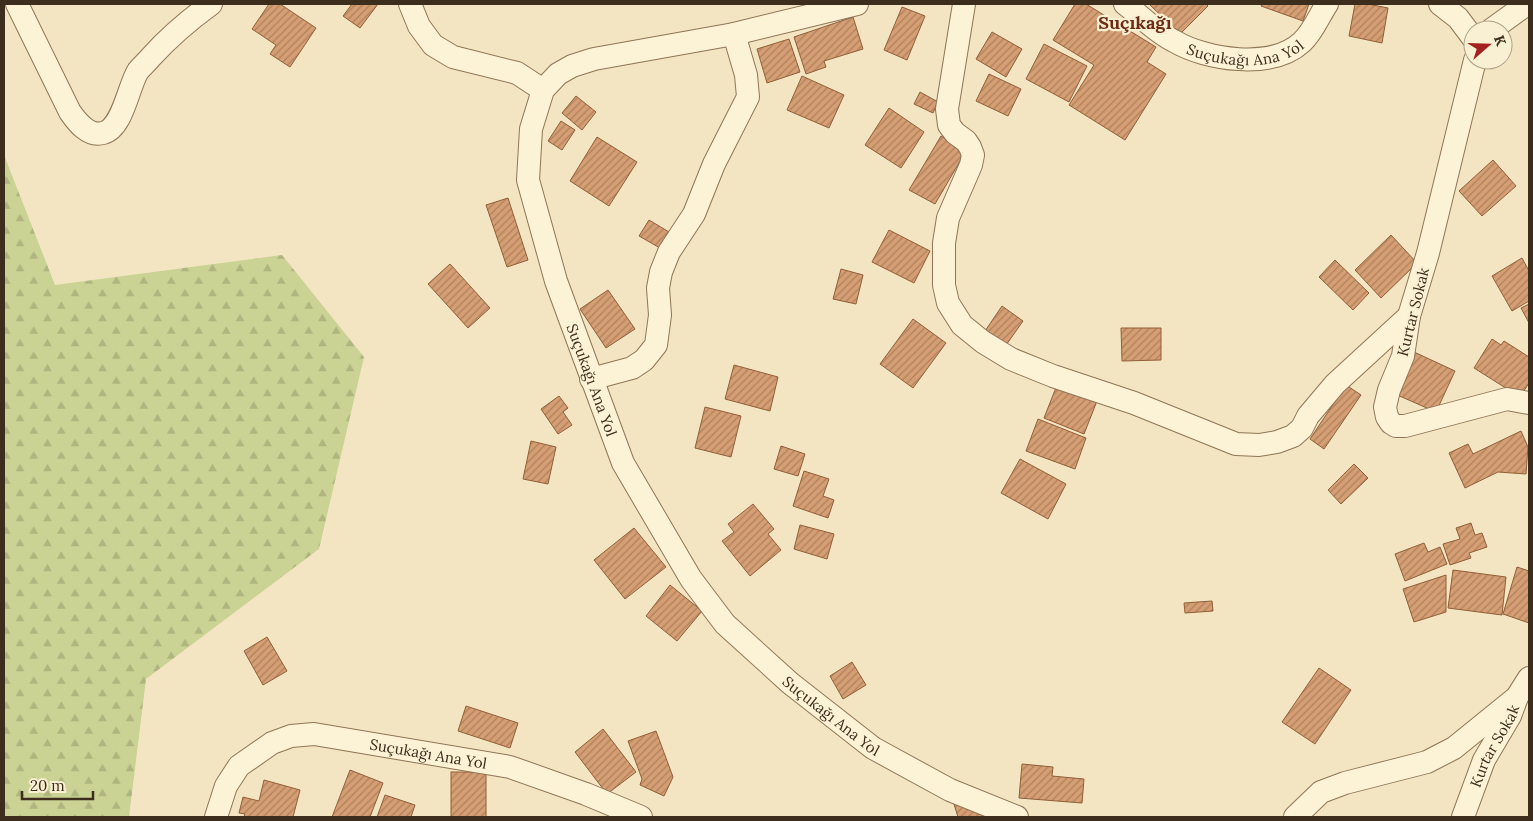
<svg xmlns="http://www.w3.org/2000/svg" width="1533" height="821" font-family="Lora,serif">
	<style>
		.forest { fill: url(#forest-firs) }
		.building { fill: url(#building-hatch); stroke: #915e39 }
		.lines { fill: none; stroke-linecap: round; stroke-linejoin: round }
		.minor-casing { stroke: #8f7556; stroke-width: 24 }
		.minor { stroke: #fcf2d6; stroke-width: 22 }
		.labels { text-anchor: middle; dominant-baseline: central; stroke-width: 4.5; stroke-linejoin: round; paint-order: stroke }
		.street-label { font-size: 15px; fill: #3d2d1c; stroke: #f9efd2 }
		.quarter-label { font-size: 18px; font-weight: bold; fill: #6e2b16; stroke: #f9efd2 }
	</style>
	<defs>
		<pattern id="forest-firs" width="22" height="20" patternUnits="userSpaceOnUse" patternTransform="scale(1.25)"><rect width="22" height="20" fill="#cad294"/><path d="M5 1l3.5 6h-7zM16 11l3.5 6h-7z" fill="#aeb57f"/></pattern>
		<pattern id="building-hatch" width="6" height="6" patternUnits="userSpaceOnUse" patternTransform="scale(1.25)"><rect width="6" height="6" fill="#d59e73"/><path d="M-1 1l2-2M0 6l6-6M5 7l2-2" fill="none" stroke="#ae815e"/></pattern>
	</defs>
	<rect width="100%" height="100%" fill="#f3e5c1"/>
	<path class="forest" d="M4,155L55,285L282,255L364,357L319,549L146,679L129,817H4Z"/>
	<g class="building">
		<path d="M269,4H280L316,28L290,67L270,54L276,45L252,29Z"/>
		<path d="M352,4H378L360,28L343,16Z"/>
		<path d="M1075,4H1086L1156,47L1147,62L1166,74L1125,140L1069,105L1094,65L1053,40Z"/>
		<path d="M1149,4H1206L1208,6L1180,34Z"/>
		<path d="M1262,4H1309L1303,21L1261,6Z"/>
		<path d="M1355,4H1368L1388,8L1382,43L1349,36Z"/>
		<path d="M902,7L925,16L907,60L884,50Z"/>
		<path d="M853,17L863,49L824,61L826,67L806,74L794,37Z"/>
		<path d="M992,32L1022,49L1006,77L976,59Z"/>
		<path d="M789,39L800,72L767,83L757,49Z"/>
		<path d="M1044,44L1087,66L1069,102L1026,79Z"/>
		<path d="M989,74L1021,89L1008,116L976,101Z"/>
		<path d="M802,76L844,95L829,128L787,110Z"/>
		<path d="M920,92L938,102L933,113L914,104Z"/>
		<path d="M576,96L596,112L582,130L562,113Z"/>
		<path d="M889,108L924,132L901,168L865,145Z"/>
		<path d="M561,121L575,130L562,150L548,141Z"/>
		<path d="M941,136L966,151L935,204L909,190Z"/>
		<path d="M597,137L637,162L609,206L570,181Z"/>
		<path d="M1493,160L1516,186L1482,216L1459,191Z"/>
		<path d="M508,198L528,260L507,267L486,205Z"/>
		<path d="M649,220L669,232L660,248L639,236Z"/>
		<path d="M889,230L930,251L914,283L872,262Z"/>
		<path d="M1391,235L1417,263L1381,298L1355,270Z"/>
		<path d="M1522,258L1529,271V301L1512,311L1492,276Z"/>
		<path d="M1335,260L1369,293L1353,310L1319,277Z"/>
		<path d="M450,264L490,308L468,328L428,284Z"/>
		<path d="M841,269L863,275L856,304L833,299Z"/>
		<path d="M608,290L635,329L606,348L580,309Z"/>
		<path d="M1529,304V323L1521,308Z"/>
		<path d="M1002,306L1023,321L1004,348L983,334Z"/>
		<path d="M913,319L946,343L913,388L880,364Z"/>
		<path d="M1121,328H1161V360L1122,361Z"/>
		<path d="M1492,339L1501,345L1504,341L1529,357V383L1520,397L1474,368Z"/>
		<path d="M1414,352L1455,371L1436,412L1395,394Z"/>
		<path d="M734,365L778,377L770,411L725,399Z"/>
		<path d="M1057,385L1097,401L1084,434L1044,418Z"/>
		<path d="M1346,385L1361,395L1324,449L1310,439Z"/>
		<path d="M559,396L568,408L563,412L572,425L558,434L541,409Z"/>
		<path d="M705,407L741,416L731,457L695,448Z"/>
		<path d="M1038,419L1086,438L1075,469L1026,451Z"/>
		<path d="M1521,431L1528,447L1526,474L1498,472L1465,488L1449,453L1468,444L1473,454Z"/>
		<path d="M531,441L556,447L548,484L523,479Z"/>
		<path d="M781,446L805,454L798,476L774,469Z"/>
		<path d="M1020,459L1066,484L1048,519L1001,493Z"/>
		<path d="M1354,464L1368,478L1341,504L1328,490Z"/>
		<path d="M804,471L829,479L823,496L834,500L828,518L793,506Z"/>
		<path d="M753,504L774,529L768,534L781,550L750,576L722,541L734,532L728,524Z"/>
		<path d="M1471,523L1475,535L1482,533L1487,547L1469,553L1471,558L1450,565L1443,544L1460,539L1456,528Z"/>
		<path d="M800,525L834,534L827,559L794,549Z"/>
		<path d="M634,528L666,567L625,599L594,560Z"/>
		<path d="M1424,543L1428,552L1440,547L1447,564L1405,581L1395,554Z"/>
		<path d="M1517,567L1529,571V623L1503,614Z"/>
		<path d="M1453,570L1506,577L1502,615L1448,608Z"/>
		<path d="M1446,575V612L1414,622L1403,589Z"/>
		<path d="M670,585L702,611L677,641L646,616Z"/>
		<path d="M1212,601L1213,611L1185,613L1184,603Z"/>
		<path d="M267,637L287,671L263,685L244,651Z"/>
		<path d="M852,662L866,685L843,699L830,676Z"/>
		<path d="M1319,668L1351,690L1315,744L1282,722Z"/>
		<path d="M466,706L518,723L510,748L458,731Z"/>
		<path d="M603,729L636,772L607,794L575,752Z"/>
		<path d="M656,731L673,777L664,796L640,785L642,779L628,741Z"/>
		<path d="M1022,764L1053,767L1052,776L1084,779L1082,803L1019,798Z"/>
		<path d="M350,770L383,783L370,817H332Z"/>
		<rect x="451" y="772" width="35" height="45"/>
		<path d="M264,780L300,790L293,817H244L245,814L239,813L243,797L259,801Z"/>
		<path d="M385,795L415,805L411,817H377Z"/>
		<path d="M953,801L993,817H958Z"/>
	</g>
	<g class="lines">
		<g class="minor-casing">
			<g id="minor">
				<path d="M17,4L70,112C77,122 88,137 103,133C123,128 128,87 138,71C142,66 147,62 151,57C169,37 189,20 211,4"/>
				<path d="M410,4L419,26L433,45L453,57L517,73L543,90"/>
				<path id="s1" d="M857,4L734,34L594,59L572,66L558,74L543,90L531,129L528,180L556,281L623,463L691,579L725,624L790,683L873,748L950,790L1017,817"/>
				<path d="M964,4L947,109L949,125L955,133L966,141L970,147L973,155L971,165L948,218L944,243V285L948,303L962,325L983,342L1011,359L1053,376L1134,403L1236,444L1259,445L1277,442L1293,436L1302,428L1308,416L1335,384L1409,316"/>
				<path id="s2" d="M1125,4C1141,16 1156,32 1174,41C1206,60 1272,70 1302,42C1313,32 1319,16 1327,4"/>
				<path d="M1440,4L1458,18L1473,38"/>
				<path d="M1491,30L1527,4"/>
				<path d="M1475,60L1428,253L1409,316L1403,356L1389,390L1385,407L1387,417L1391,423L1396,426H1405L1507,399L1529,403"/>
				<path d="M591,379L632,368L644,360L656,345L660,315L658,288L661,272L669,252L694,214L714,164L748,97L746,75L734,34"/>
				<path id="s3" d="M216,817L226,786L239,766L272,743L291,736L314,734L510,767L586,794L641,817"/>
				<path d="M1295,817L1321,792L1345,783L1427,762L1454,748L1517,697"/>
				<path id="s4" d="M1463,817L1484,760L1510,716L1517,697L1529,678"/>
			</g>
		</g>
		<use href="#minor" class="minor"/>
	</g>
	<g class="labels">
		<g class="street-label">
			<text stroke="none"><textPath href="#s2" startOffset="136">Suçukağı Ana Yol</textPath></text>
			<text transform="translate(1413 312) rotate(-76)">Kurtar Sokak</text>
			<text stroke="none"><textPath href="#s1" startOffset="632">Suçukağı Ana Yol</textPath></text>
			<text stroke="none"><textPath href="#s1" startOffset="1052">Suçukağı Ana Yol</textPath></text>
			<text stroke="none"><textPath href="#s4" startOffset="78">Kurtar Sokak</textPath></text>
			<text stroke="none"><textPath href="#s3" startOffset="256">Suçukağı Ana Yol</textPath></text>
		</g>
		<g class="quarter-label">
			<text x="1135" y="22">Suçıkağı</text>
		</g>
	</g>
	<rect width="1533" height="821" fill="none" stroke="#3d2d1c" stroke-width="10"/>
	<g transform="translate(1488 45) rotate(70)"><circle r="24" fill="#f9efd2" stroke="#aea189"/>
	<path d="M0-4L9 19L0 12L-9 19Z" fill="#a5211f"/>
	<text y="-8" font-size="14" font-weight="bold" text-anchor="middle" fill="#3d2d1c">K</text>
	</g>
	<path d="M22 791v8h71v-8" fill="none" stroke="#3d2d1c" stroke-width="2.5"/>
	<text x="30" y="791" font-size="15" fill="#3d2d1c" stroke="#f9efd2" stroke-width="4" paint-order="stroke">20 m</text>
</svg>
